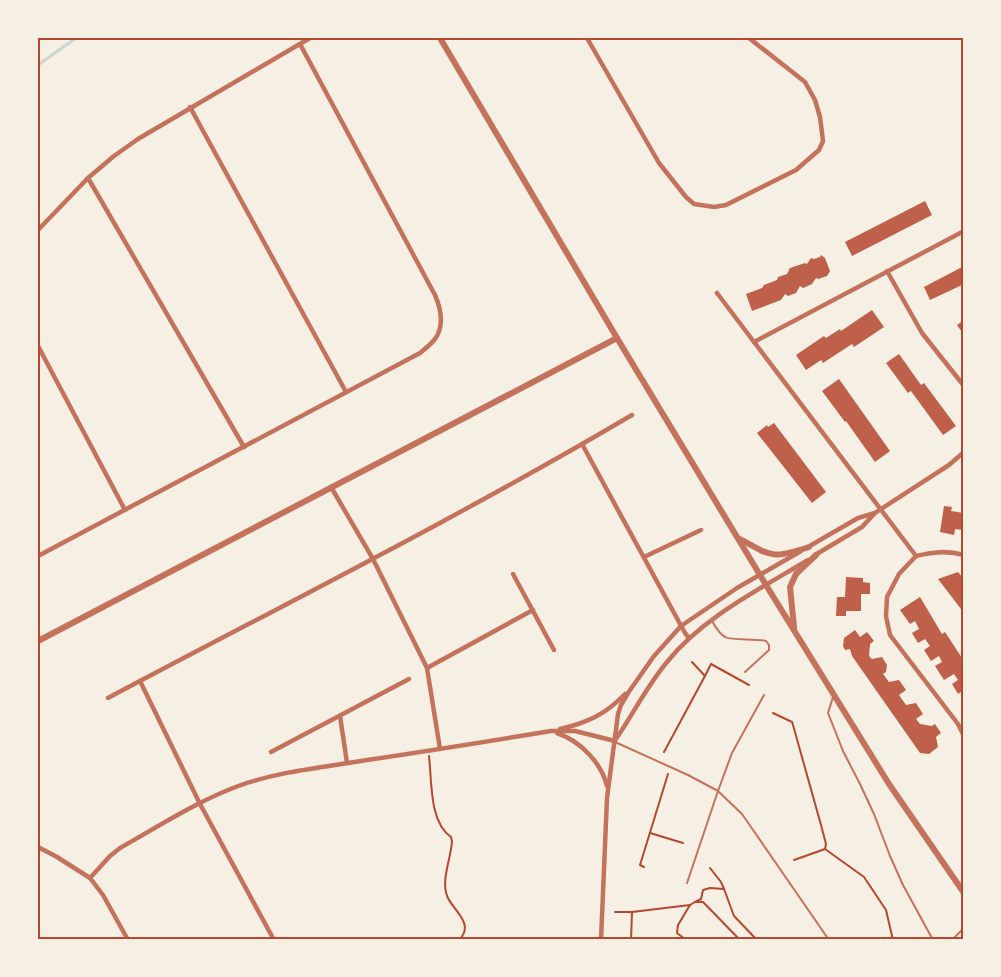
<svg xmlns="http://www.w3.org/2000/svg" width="1001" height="977" font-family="Commissioner,sans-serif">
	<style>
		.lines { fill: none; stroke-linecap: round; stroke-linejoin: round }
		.stream { stroke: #c9d6d2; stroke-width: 3 }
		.building { fill: #bf614a }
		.path { stroke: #b5482f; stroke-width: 2 }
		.service { stroke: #c5725c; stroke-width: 2 }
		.minor { stroke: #c5725c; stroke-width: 4.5 }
		.tertiary { stroke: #c5725c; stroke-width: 6 }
		.neatline { fill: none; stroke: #b5482f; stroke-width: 2 }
	</style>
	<rect width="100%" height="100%" fill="#f6efe4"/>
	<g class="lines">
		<path class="stream" d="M38,65L76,38"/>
	</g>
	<g class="building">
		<path d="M925,201L932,215L852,256L845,242Z"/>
		<path d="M821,255L825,258L830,271L827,276L818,279L816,278L812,284L803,288L800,286L796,293L788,296L785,294L781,300L752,311L746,294L762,288L764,285L777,280L778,277L787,274L790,268L805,263L807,264L811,258L814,259L820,257Z"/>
		<path d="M964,266V284L930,300L924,287Z"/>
		<path d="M872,310L884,327L854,347L852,344L823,363L821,360L806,370L796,355L824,336L826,338L840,329L841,331Z"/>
		<path d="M964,320V335L957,325Z"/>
		<path d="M899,354L921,385L924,383L956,426L943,435L911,391L908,393L886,363Z"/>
		<path d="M839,379L890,451L875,462L846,421L845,422L822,391Z"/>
		<path d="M774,423L826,492L812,503L757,433L767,425L768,427Z"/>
		<path d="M944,506L952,507L951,511L964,513V530L955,529L954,535L940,532Z"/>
		<path d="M958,572L964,579V613L938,579Z"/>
		<path d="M846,577L863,578V582L870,583V594H861V611H846V616H836L837,597H845Z"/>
		<path d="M920,597L942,634L945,632L964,661V690L958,694L952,684L958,680L954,674L944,680L935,666L942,662L939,656L931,661L924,650L930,646L925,639L918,643L912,633L919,629L915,621L910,624L900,610Z"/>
		<path d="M855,630L860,637L867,632L874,641L870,644L869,656L872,659L882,657L887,665L886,672L883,674L889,682L899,680L906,690L899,695L906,705L916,703L923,714L916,719L920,724L932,726L935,724L941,733L936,737L938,747L929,754L920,753L852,656L850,649L845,650L843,646L844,638Z"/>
	</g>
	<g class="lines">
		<g class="path">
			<path d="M705,676L711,664L749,685"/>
			<path d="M773,713L792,722L793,725L821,825L826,844L825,849L864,877L886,910L893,940"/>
			<path d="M664,752L705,676L692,662"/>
			<path d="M429,756C432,781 429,822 451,837L452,841C451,859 440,882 448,898C454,911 475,924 459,940"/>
			<path d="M650,833L683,843"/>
			<path d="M794,860L825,849"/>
			<path d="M644,867L640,865L668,774"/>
			<path d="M710,868L721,882L724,889"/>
			<path d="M695,902L701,899L703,890L710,888L724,889L734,916L757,940"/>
			<path d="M615,912H632L690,905L695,902H703L740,940"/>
			<path d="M631,940L632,912"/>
			<path d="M686,940L677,933L678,925L690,905"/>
		</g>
		<g class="service">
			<path d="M712,621C715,626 719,634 725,637C732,641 756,638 766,641L769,645V650L745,672"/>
			<path d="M833,697L828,713L843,751L860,784L874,814L890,856L903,885L933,940"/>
			<path d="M615,742L688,775L718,791L742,814L829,940"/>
			<path d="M687,883L718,791L732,753L764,695"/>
			<path d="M952,940L964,928"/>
		</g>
		<g class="minor">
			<path d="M587,38L659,163L686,197L694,204L714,207L726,205L796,170L819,150L823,141L820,117L815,100L805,82L749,38"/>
			<path d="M190,107L346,392"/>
			<path d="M88,178L244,447"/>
			<path d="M38,230L88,178L114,156L138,139L310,38"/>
			<path d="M887,271L922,333L964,386"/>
			<path d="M717,293L916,556"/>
			<path d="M754,342L964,231"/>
			<path d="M38,346L125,510"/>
			<path d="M582,444L685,633L689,638"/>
			<path d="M331,487L373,559L427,668L440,749"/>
			<path d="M808,547L858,518L875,513L881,509L949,465L964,452"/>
			<path d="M815,555L862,527L874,514"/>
			<path d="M38,556L420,353C425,349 431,344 435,339C445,325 441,309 435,295L300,44"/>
			<path d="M916,556L899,574L887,597L886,616L890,635L958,724L964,736"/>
			<path d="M916,556C932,552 947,550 964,555"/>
			<path d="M644,557L701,530"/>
			<path d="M513,574L554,650"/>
			<path d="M427,668L533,610"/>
			<path d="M140,681L200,804L274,940"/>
			<path d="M108,698C283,605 461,516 632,415"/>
			<path d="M340,716L347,763"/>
			<path d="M560,729C587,723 606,714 625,694"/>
			<path d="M557,733C580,741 601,762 607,786"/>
			<path d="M616,739C633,714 647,686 667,662C702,618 760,589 808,560"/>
			<path d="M271,752L409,679"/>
			<path d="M38,847L57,857L90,878L103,895L128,940"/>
			<path d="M90,878L110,856L120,848C159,826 199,800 241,785C281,771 325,767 367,760C428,751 490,741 551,731H575L615,741"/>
			<path d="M601,940L607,798L618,714L621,705L628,693L654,656L681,626L737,588L801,551"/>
		</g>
		<g class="tertiary">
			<path d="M440,38L617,338L766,585L889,784L964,893"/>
			<path d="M740,539C772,557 773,559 809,547"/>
			<path d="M794,627L790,587L796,574L816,555"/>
			<path d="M38,641L617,338"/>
		</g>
	</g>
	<rect width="1001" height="977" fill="none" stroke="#f6efe4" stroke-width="78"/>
	<rect x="39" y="39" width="923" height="899" class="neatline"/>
</svg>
